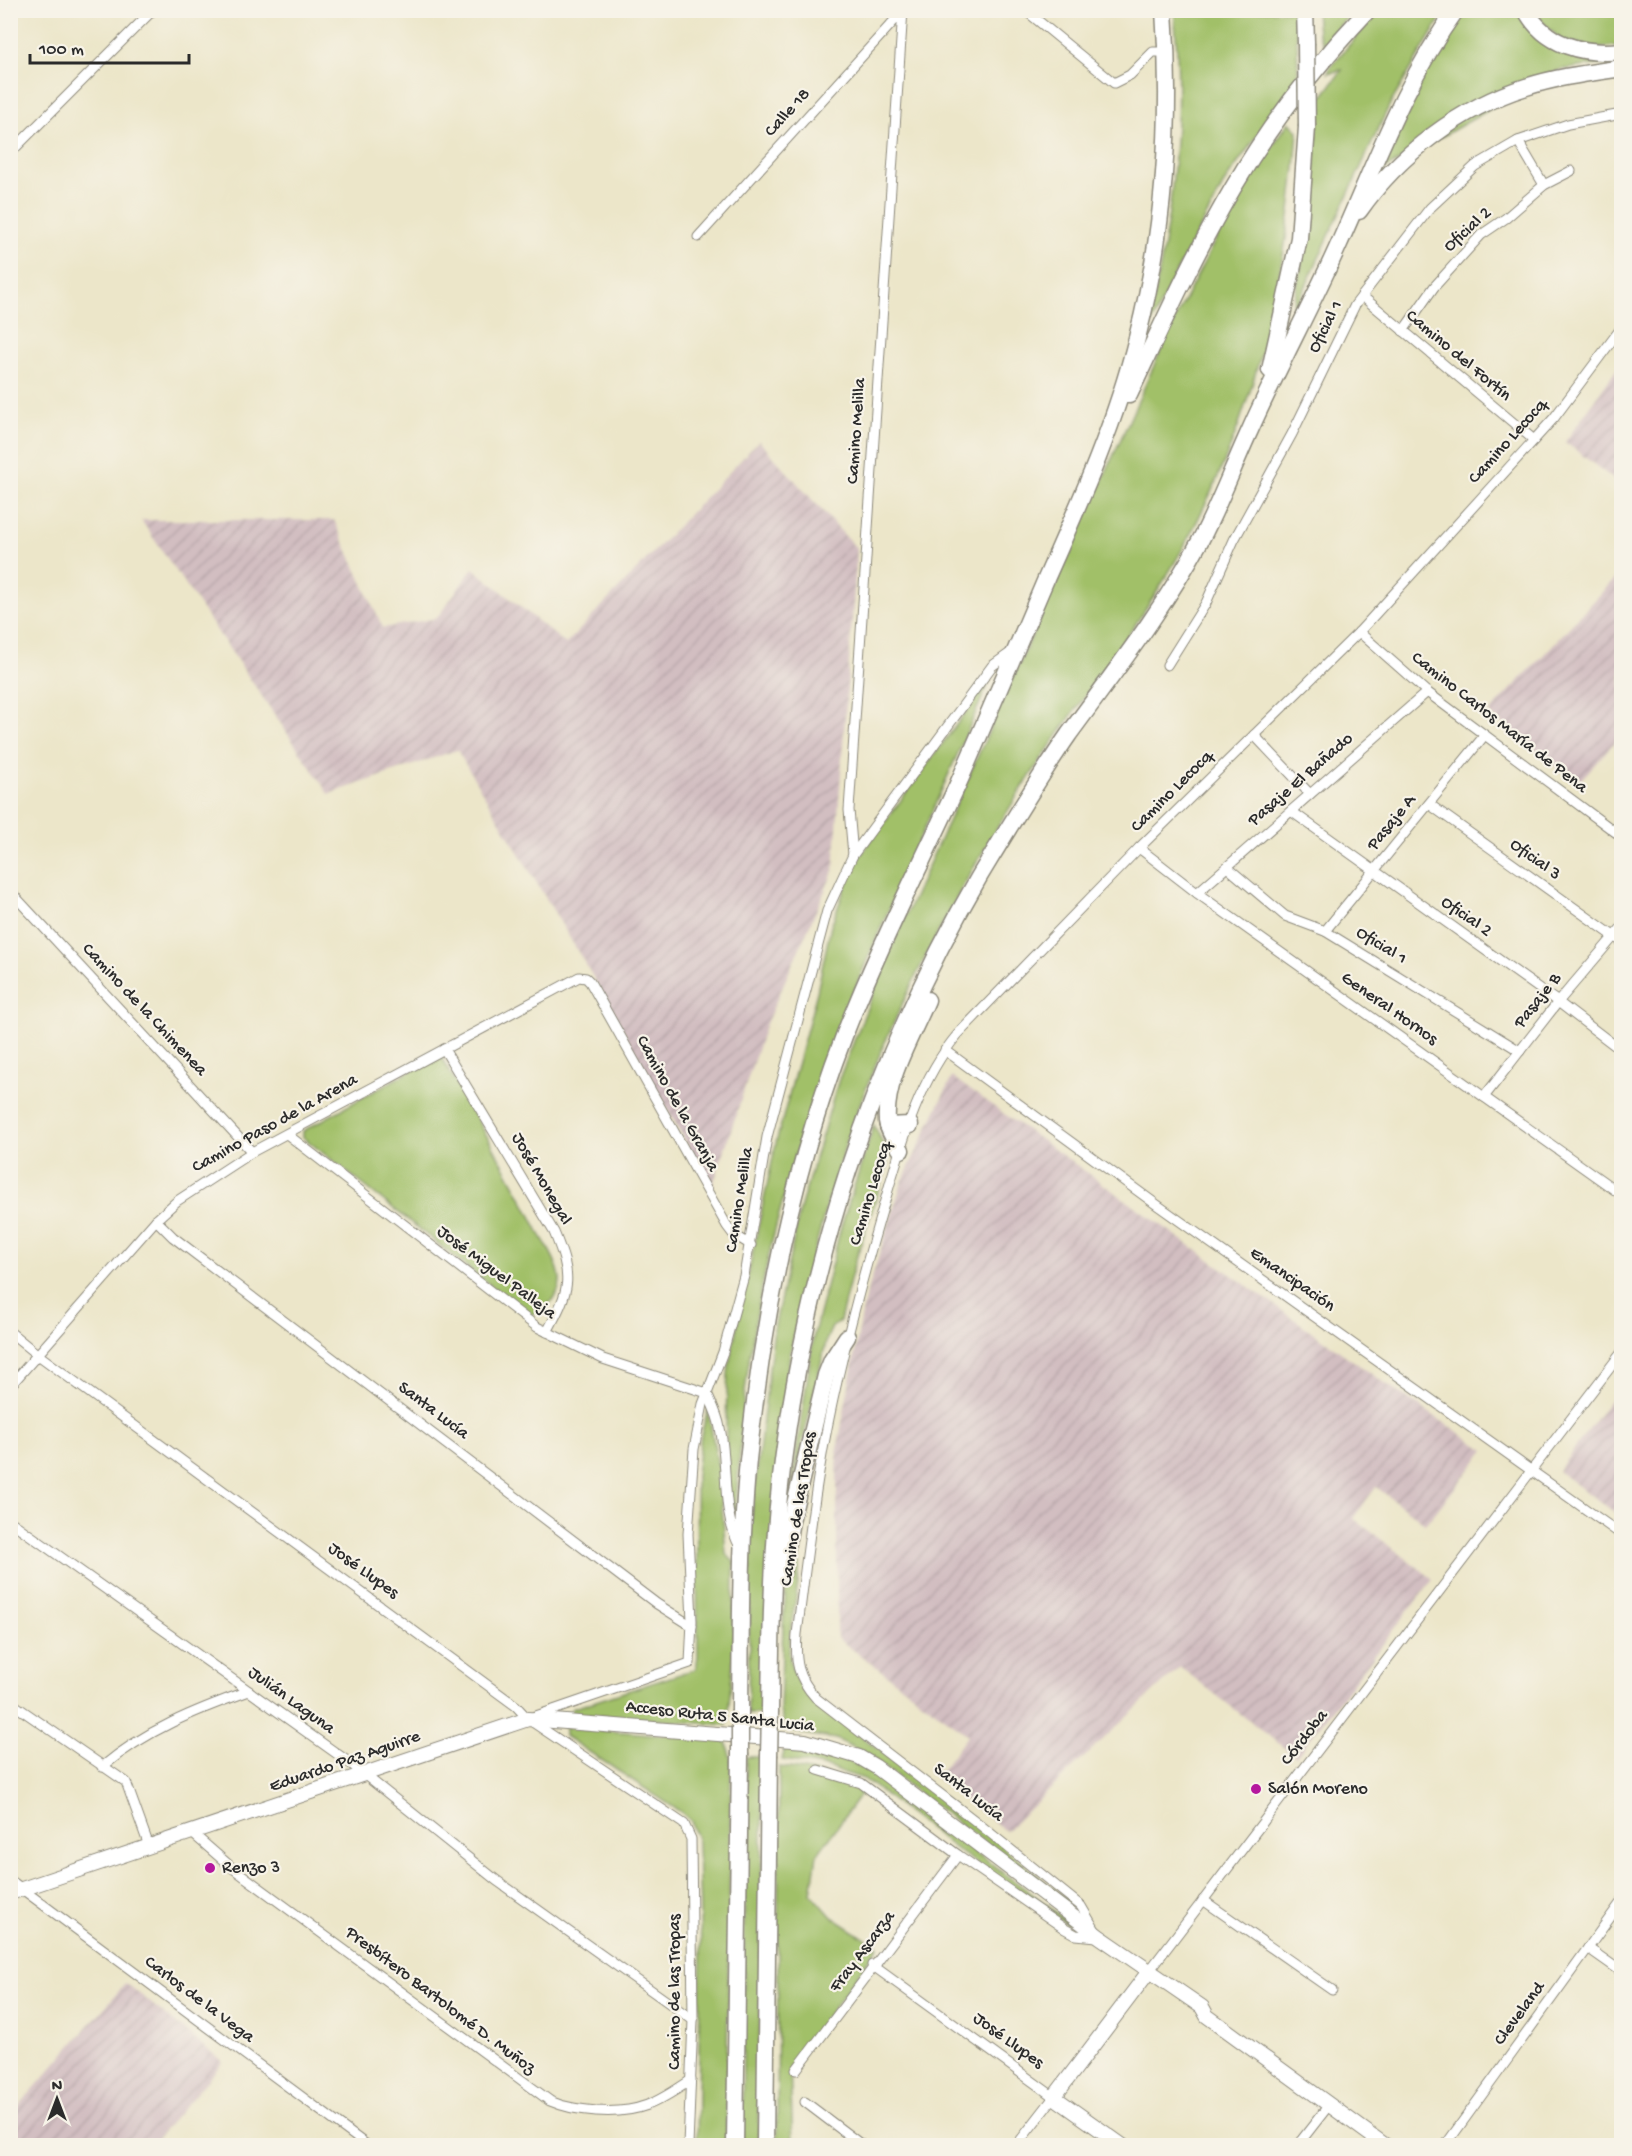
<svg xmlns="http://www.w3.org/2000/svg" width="1632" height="2156" font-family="'Gochi Hand',sans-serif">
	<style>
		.industrial { fill: url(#industrial-furrows) }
		.grass { fill: #a1c068; stroke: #66764a; stroke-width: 1.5 }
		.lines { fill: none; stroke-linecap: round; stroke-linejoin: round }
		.street-casing { stroke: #8c887a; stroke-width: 11 }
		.secondary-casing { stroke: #8c887a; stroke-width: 16 }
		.highway-casing { stroke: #8c887a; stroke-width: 19 }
		.street { stroke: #fff; stroke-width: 9 }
		.secondary { stroke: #fff; stroke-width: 14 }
		.highway { stroke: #fff; stroke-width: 16 }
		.highway-bridge-casing { stroke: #8c887a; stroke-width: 19; stroke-linecap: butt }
		.highway-bridge { stroke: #fff; stroke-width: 16 }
		.poi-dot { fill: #b5179e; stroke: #f7f3e8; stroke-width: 2 }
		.labels { text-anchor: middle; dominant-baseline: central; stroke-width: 4.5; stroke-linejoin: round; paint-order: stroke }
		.street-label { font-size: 18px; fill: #2b2b2b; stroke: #f7f3e8 }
		.poi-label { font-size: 18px; fill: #2b2b2b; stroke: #f7f3e8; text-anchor: start }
	</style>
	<defs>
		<pattern id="industrial-furrows" width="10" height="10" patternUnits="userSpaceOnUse" patternTransform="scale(1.5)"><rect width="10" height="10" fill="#d2bec1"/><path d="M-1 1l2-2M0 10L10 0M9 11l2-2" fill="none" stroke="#b4a3a6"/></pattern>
	</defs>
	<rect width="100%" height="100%" fill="#f7f3e8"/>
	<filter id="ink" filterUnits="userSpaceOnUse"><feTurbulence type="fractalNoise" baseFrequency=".0167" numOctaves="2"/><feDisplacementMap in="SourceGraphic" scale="12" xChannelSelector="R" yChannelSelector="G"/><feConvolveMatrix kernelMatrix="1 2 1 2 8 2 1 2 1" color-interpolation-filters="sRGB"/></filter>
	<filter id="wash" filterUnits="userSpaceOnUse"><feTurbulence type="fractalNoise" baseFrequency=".008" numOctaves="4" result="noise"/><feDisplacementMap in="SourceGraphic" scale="24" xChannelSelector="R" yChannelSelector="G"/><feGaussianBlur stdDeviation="1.35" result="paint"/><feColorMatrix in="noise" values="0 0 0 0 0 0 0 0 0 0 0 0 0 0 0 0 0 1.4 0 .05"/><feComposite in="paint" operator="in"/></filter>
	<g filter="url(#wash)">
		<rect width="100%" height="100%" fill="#ece6c9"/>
		<g class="industrial">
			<path d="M1621,363V485L1565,442Z"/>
			<path d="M759,441L857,549L834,870L765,1026L712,1188L589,970L457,750L329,794L141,520H334L383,628L437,618L473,568L566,644Z"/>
			<path d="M1621,572V735L1577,784L1489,713Z"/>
			<path d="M952,1077L1373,1375L1485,1450L1426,1524L1376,1487L1353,1518L1433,1579L1296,1757L1180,1667L1006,1831L936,1778L968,1735L837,1638V1450L864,1303L902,1182Z"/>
			<path d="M1621,1385V1517L1558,1471Z"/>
			<path d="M126,1983L223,2062L151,2145H11V2115Z"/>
		</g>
		<g class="grass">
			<path d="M1174,11H1296L1298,77L1226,180L1175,274L1145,337C1171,231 1185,119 1174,11Z"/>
			<path d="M1316,11V10L1353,11L1323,44L1318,33Z"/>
			<path d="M1379,11H1445L1389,106L1291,318L1312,208L1319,101L1342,70L1328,73L1330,67Z"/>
			<path d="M1463,11H1520L1535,32L1621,55V61L1559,70L1390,166L1372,179L1425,70Z"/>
			<path d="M1531,11H1621V45L1597,48L1561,40Z"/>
			<path d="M1289,122L1298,131C1288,277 1254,419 1183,548C1141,623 1087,690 1040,761C987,840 941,921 901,1007C858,1097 827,1193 805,1290C799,1317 790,1346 787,1373C785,1398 784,1425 783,1450C776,1538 769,1626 762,1714H748L751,1519L774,1329L802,1202L839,1079L889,953L1175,319L1235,202Z"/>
			<path d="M990,679C918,850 832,1015 784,1196C766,1260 753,1325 745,1391C740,1431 740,1473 734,1513C723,1493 726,1391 729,1365L776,1143L817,992L831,926L852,869L860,856Z"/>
			<path d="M437,1056L441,1057C475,1116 510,1173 540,1234C547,1247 559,1264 560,1280C560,1297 544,1312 528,1315L303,1137V1131Z"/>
			<path d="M874,1125L886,1150L887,1165L853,1268L840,1321L832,1327L827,1338L790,1495L814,1334L841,1227Z"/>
			<path d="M708,1410L719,1472L726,1554L734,1562L733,1663L727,1725L573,1714L571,1710L574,1708L696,1669L698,1656L696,1475L701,1435Z"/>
			<path d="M794,1540C800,1549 799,1560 799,1571C797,1621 771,1662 813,1701L928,1786L1082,1912V1915L865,1753L836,1739L786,1731L780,1711L783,1627L787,1573Z"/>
			<path d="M565,1728L725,1739L731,1758L726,2145H697L701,1950L698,1842L691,1821L681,1812L565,1736Z"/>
			<path d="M786,1743C867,1751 926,1815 988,1862C1015,1883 1048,1902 1071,1927L960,1852L864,1779L823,1766L782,1760Z"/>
			<path d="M746,1757H763L758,2145L742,2146Z"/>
			<path d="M779,1767C810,1769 837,1777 865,1788L817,1855L811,1893L832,1917L878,1947L790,2067L793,2145L777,2146Z"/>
		</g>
	</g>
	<g filter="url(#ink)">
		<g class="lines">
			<g class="street-casing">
				<g id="street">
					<path d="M1025,10L1114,83L1130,75L1153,52H1167"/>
					<path d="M1518,141L1544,185"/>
					<path d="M10,153L153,10"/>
					<path d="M698,237L903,11"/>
					<path d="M1362,296L1534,440"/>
					<path d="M1403,331L1434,287L1481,235L1506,218L1544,185L1571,171"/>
					<path d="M1359,632L1427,692L1622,837"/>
					<path d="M1167,665L1206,603L1234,540L1292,434L1355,305L1430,208L1475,166L1518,141L1568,124L1622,114"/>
					<path d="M1254,735L1310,794"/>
					<path d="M1429,804L1622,942"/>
					<path d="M1291,811L1558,1002L1622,1051"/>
					<path d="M1139,848L1197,893L1622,1195"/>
					<path d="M853,855L849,810L903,10"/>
					<path d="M1227,867L1285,916L1325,931L1520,1051"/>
					<path d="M10,891L252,1152"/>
					<path d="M1197,893L1427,692"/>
					<path d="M1325,931L1484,736"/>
					<path d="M444,1049L554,1232C573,1278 571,1288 547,1332"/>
					<path d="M945,1050L1153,1202L1622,1535"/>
					<path d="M1484,1097L1558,1002L1622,927"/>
					<path d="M288,1135L537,1327L603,1359L707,1393"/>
					<path d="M156,1220L173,1237L657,1604L692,1626"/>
					<path d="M10,1332L37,1354L516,1706L528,1719L684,1824L691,1839L693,2020L688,2146"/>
					<path d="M10,1386L156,1220L177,1201L252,1152L579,977L586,978L590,982L727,1226L733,1234L751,1245"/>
					<path d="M707,1393C712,1404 718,1415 720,1428C729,1468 720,1510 740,1547"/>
					<path d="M10,1521L350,1763L496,1880L693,2020"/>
					<path d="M10,1702L126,1782L149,1846"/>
					<path d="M533,1717L690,1663L692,1621L688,1534L694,1449L703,1404L723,1352L744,1276L767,1137L827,911L853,855L992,666L1013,651"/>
					<path d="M102,1767C146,1730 196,1710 249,1691"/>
					<path d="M818,1770L861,1783L958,1855L1065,1929L1076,1935L1097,1937"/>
					<path d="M191,1832L230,1866L550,2101C566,2108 579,2109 596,2111C639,2114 657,2103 691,2080"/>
					<path d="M10,1880L368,2146"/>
					<path d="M1203,1900L1332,1990"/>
					<path d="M1095,1930L1081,1906L974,1820L816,1698C797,1677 795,1661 797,1634C804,1580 810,1526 819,1472C834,1381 858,1292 884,1204C901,1146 918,1081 958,1034L1139,848L1359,632L1554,418L1622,327"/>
					<path d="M1588,1948L1622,1972"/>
					<path d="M872,1965L1054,2097L1016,2146"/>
					<path d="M1150,1970L1622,1352"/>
					<path d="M796,2070L958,1855"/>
					<path d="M805,2102L863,2146"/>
					<path d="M1297,2146L1329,2105"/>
					<path d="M1445,2146L1622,1901"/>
				</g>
			</g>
			<g class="secondary-casing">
				<g id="secondary">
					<path d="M10,1893L528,1719L805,1741L859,1757L876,1767L1100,1937L1202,2007L1207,2016L1386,2146"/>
					<path d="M1123,2146L1054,2097L1150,1970"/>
				</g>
			</g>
			<g class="highway-casing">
				<g id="highway">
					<path d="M1305,10L1306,43"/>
					<path d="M1526,10C1545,46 1584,55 1622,51"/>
					<path d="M1359,211C1398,155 1461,107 1526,87C1557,77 1589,73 1622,68"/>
					<path d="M1270,370L1299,238L1307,127"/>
					<path d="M1129,395C1162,325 1194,254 1233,188C1270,124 1317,64 1368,10"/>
					<path d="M888,1126L910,1125"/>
					<path d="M901,1150C896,1142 888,1131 887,1121C884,1080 912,1036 927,1000"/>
					<path d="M782,1573L791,1521L826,1375L832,1360L847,1337"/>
					<path d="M740,1710C741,1627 740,1543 748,1460C763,1316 792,1172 844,1036C877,950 920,867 958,784C988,716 1017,647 1046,579C1081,500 1116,422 1137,338C1165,230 1172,121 1164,10"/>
					<path d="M770,1711C771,1636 772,1561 780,1486C804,1272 871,1063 979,877C1008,829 1037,780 1069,734C1115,671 1163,610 1200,541C1219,505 1233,467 1250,430C1278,367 1311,307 1339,244C1375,164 1404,82 1456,10"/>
					<path d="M735,2146L740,1755"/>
					<path d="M765,2146L769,1756"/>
				</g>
			</g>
			<use href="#street" class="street"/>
			<use href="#secondary" class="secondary"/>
			<use href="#highway" class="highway"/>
			<g class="highway-bridge-casing">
				<g id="highway-bridge">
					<path d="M1306,43L1307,127"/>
					<path d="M740,1755V1710"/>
					<path d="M769,1756L770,1711"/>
				</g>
			</g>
			<use href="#highway-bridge" class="highway-bridge"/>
		</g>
	</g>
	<g class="poi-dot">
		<circle cx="1256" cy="1789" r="6"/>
		<circle cx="210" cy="1868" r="6"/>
	</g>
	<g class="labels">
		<g class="street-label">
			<text transform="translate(788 113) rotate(-48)">Calle 18</text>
			<text transform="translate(1468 230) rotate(-42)">Oficial 2</text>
			<text transform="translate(1326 327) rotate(-63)">Oficial 1</text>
			<text transform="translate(1458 356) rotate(40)">Camino del Fortín</text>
			<text transform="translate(857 431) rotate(-86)">Camino Melilla</text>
			<text transform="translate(1508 442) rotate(-48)">Camino Lecocq</text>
			<text transform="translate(1499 723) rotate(38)">Camino Carlos María de Pena</text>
			<text transform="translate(1301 780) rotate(-41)">Pasaje El Bañado</text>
			<text transform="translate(1172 792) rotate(-45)">Camino Lecocq</text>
			<text transform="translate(1392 823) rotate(-51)">Pasaje A</text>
			<text transform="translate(1535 860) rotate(36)">Oficial 3</text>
			<text transform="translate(1466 917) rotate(35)">Oficial 2</text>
			<text transform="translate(1381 946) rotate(32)">Oficial 1</text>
			<text transform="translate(1538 1001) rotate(-52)">Pasaje B</text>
			<text transform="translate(1389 1009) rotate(35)">General Hornos</text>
			<text transform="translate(144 1010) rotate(47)">Camino de la Chimenea</text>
			<text transform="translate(677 1104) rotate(61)">Camino de la Granja</text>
			<text transform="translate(275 1124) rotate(-29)">Camino Paso de la Arena</text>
			<text transform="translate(541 1179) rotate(60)">José Monegal</text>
			<text transform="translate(871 1194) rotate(-73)">Camino Lecocq</text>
			<text transform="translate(740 1200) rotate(-81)">Camino Melilla</text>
			<text transform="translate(496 1273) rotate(37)">José Miguel Palleja</text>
			<text transform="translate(1292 1280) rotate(35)">Emancipación</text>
			<text transform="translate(433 1411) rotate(37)">Santa Lucía</text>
			<text transform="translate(799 1509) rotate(-81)">Camino de las Tropas</text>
			<text transform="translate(363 1571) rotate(36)">José Llupes</text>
			<text transform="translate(291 1701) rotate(36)">Julián Laguna</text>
			<text transform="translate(720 1717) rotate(6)">Acceso Ruta 5 Santa Lucia</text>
			<text transform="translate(1305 1738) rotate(-52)">Córdoba</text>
			<text transform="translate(345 1762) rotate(-19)">Eduardo Paz Aguirre</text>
			<text transform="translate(968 1793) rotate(38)">Santa Lucía</text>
			<text transform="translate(863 1952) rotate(-53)">Fray Ascarza</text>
			<text transform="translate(675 1992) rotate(-90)">Camino de las Tropas</text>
			<text transform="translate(199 2000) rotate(37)">Carlos de la Vega</text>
			<text transform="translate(440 2001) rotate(37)">Presbítero Bartolomé D. Muñoz</text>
			<text transform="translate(1520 2014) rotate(-54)">Cleveland</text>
			<text transform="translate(1008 2041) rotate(36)">José Llupes</text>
		</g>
		<g class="poi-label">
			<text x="1268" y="1789">Salón Moreno</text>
			<text x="222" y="1868">Renzo 3</text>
		</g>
	</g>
	<rect width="1632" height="2156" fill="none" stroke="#f7f3e8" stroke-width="36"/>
	<g transform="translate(57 2099)" stroke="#f7f3e8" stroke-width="4.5" paint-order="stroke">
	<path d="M0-4.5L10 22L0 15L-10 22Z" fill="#2b2b2b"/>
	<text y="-9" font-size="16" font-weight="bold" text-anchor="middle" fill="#2b2b2b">N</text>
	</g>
	<path d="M30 54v9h159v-9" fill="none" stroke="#2b2b2b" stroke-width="3"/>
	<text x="39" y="54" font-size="18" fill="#2b2b2b" stroke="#f7f3e8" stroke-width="4.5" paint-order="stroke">100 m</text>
</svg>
